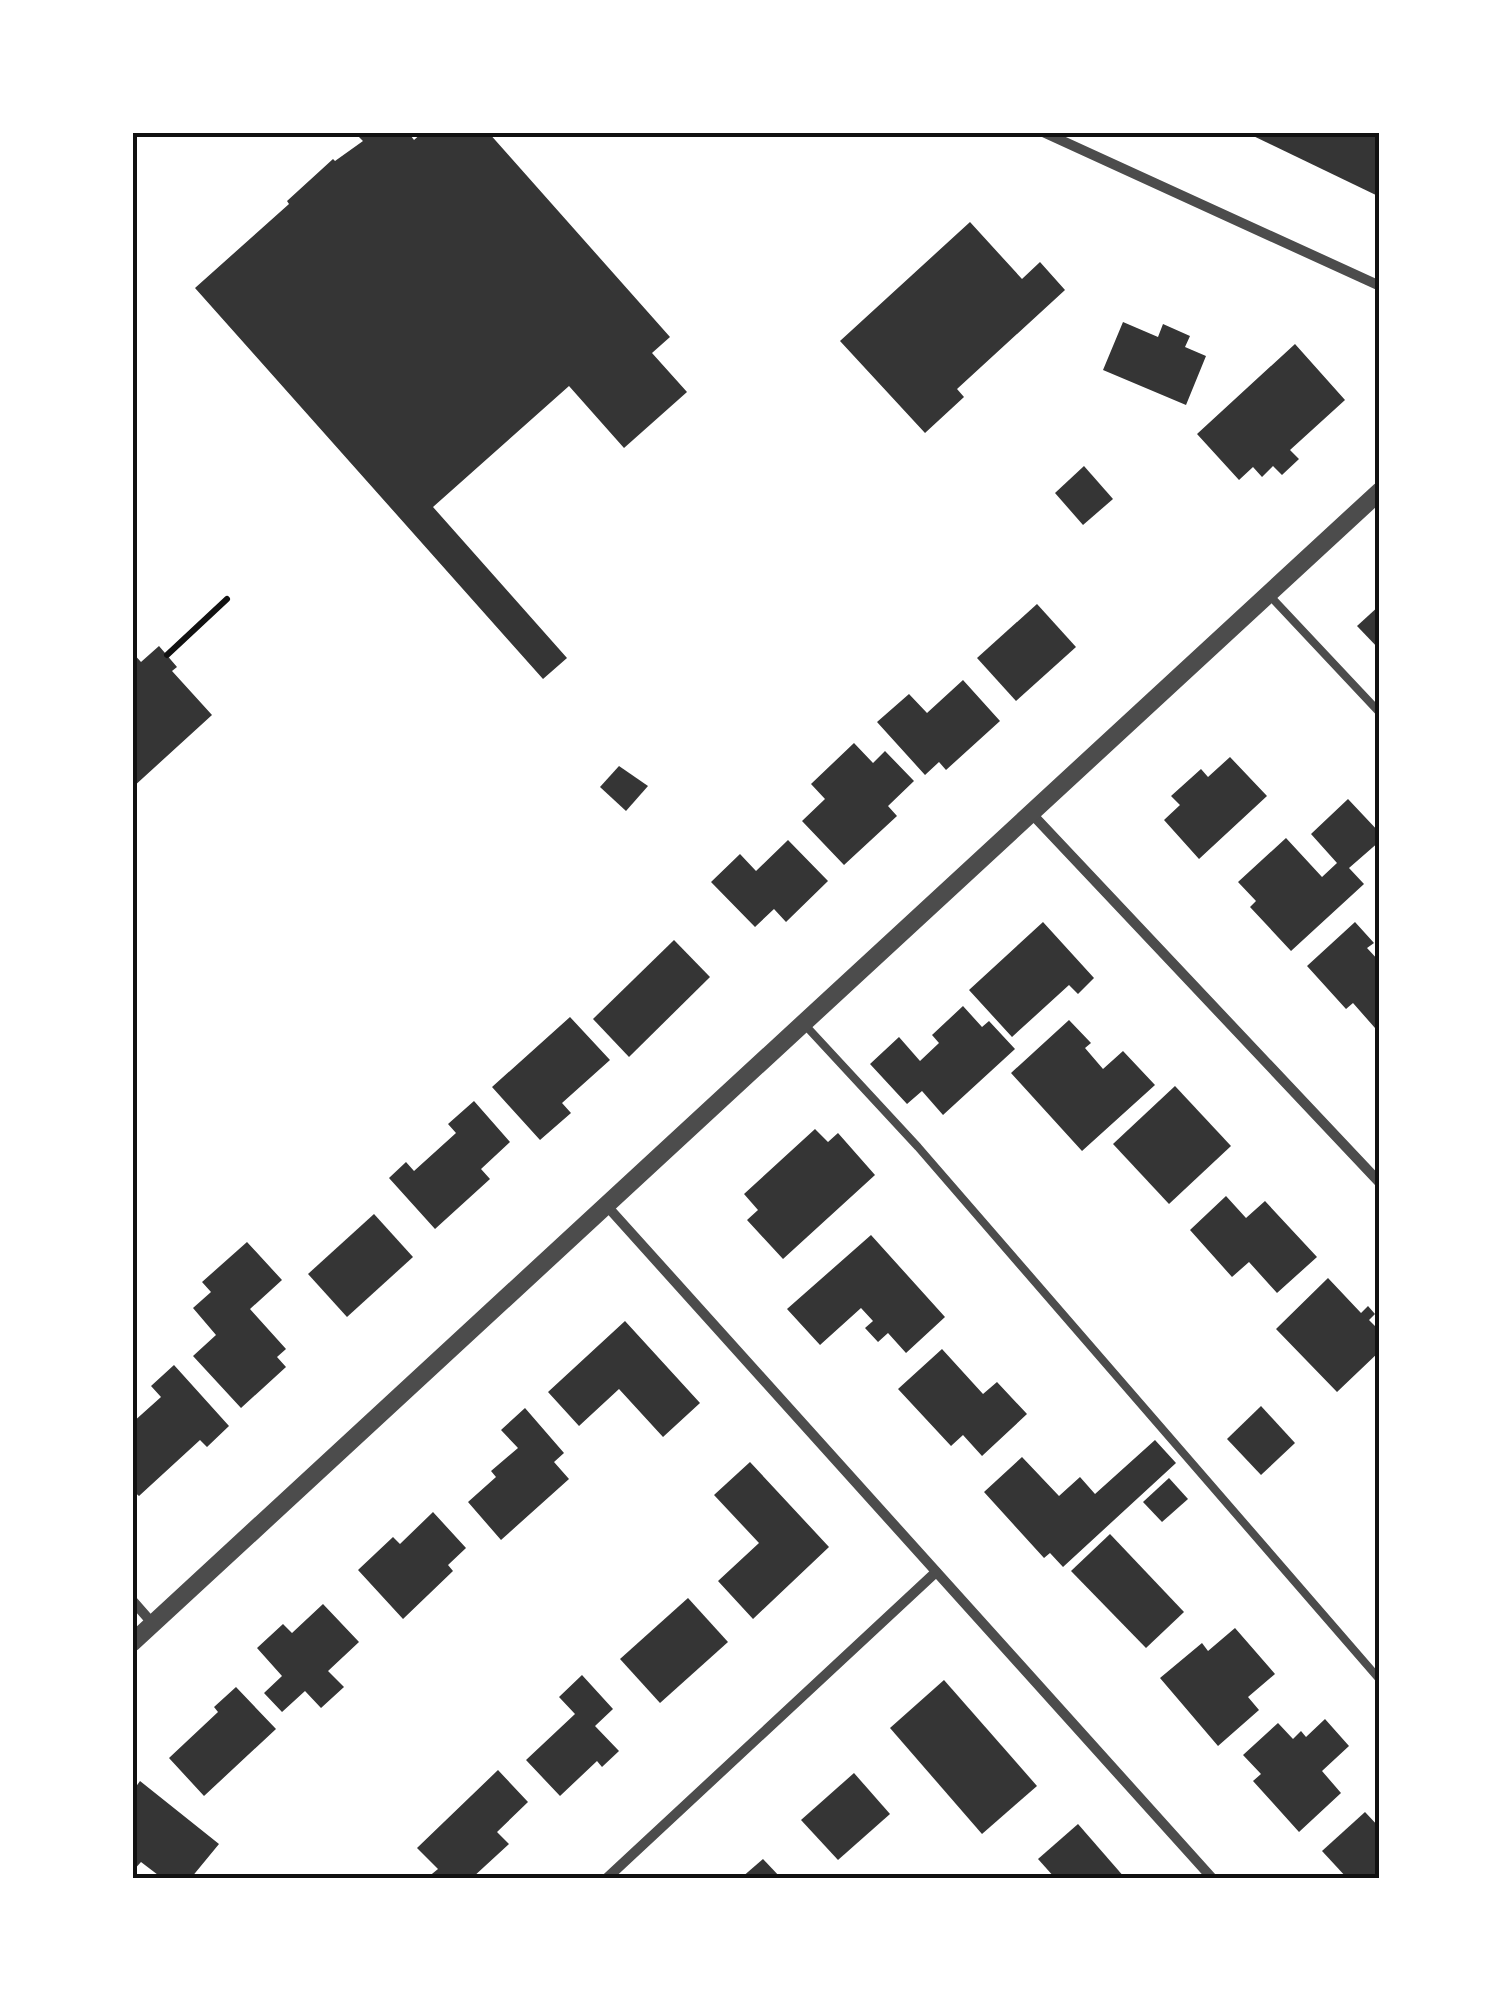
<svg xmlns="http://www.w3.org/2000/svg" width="1512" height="2011" font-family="Rubik,sans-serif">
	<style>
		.building { fill: #353535 }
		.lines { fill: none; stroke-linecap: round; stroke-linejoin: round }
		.path { stroke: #111; stroke-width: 6 }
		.service { stroke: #4c4c4c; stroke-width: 8 }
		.minor { stroke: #4c4c4c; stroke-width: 10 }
		.tertiary { stroke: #4c4c4c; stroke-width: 18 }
		.neatline { fill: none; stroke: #111; stroke-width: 4 }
	</style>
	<rect width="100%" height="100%" fill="#fff"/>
	<g class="building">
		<path d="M360,132H408L414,140L423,132H488L670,337L652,353L687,392L624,448L569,386L433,507L567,658L543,679L195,288L289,204L287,201L333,159L335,161L363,141L357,135Z"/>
		<path d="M1245,132H1380V197Z"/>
		<path d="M970,222L1022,279L1040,262L1065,290L957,389L964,397L925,433L840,341Z"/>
		<path d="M1123,322L1158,337L1163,324L1190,336L1185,347L1206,356L1186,405L1103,370Z"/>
		<path d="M1295,344L1345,400L1290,450L1299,459L1282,475L1273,466L1262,477L1253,467L1239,480L1197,434Z"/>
		<path d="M1084,466L1113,499L1083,525L1055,493Z"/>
		<path d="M1037,604L1076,647L1016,701L977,658Z"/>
		<path d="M1380,605V650L1357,626Z"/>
		<path d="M159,646L177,667L172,671L212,715L132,788V652L141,662Z"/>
		<path d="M963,680L1000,721L946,770L939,762L925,775L877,722L909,694L927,713Z"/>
		<path d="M854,743L873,763L885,751L914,781L888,806L897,816L844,865L802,821L825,799L811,784Z"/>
		<path d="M1230,757L1267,796L1199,859L1164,820L1180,805L1171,796L1201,769L1208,777Z"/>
		<path d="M619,766L648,786L626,811L600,787Z"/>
		<path d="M1348,799L1380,833V841L1349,868L1364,884L1291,951L1250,907L1256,901L1238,882L1286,838L1322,877L1337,863L1311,834Z"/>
		<path d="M788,840L828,881L786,922L774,909L755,927L711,882L740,854L756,871Z"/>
		<path d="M1043,922L1094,978L1078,994L1069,985L1012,1037L969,990Z"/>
		<path d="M1355,922L1374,943L1367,948L1380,962V1025L1375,1028L1353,1003L1346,1009L1307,966Z"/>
		<path d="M674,940L710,977L629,1057L593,1019Z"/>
		<path d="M963,1006L982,1027L989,1021L1015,1049L943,1115L922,1091L907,1104L870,1064L899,1037L920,1061L939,1043L932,1035Z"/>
		<path d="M570,1017L610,1060L562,1103L571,1113L540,1140L492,1087Z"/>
		<path d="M1069,1020L1091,1043L1085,1048L1103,1069L1123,1051L1155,1085L1082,1151L1011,1073Z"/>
		<path d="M1175,1086L1231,1146L1169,1204L1113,1144Z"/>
		<path d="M474,1101L510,1142L481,1169L490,1179L435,1229L389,1178L406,1162L414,1171L456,1133L448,1124Z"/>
		<path d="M815,1129L828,1142L838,1133L875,1175L783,1259L747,1220L758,1210L744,1194Z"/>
		<path d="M1226,1196L1246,1218L1265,1201L1317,1257L1277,1293L1249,1262L1232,1277L1190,1230Z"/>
		<path d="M374,1214L413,1257L347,1317L308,1274Z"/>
		<path d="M871,1235L945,1317L906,1353L888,1333L878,1342L865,1328L873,1321L861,1308L820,1345L787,1309Z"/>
		<path d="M247,1242L282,1280L250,1309L286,1349L277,1357L286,1367L241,1408L193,1356L216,1335L193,1308L211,1292L202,1282Z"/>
		<path d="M1328,1278L1361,1313L1368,1306L1375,1314L1369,1320L1380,1331V1351L1337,1392L1276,1329Z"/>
		<path d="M625,1321L700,1403L663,1437L619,1389L579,1426L548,1392Z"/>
		<path d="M942,1349L983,1394L997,1382L1027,1414L982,1456L963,1435L951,1446L898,1389Z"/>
		<path d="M174,1365L229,1426L207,1447L200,1440L139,1496L132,1490V1423L161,1397L151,1386Z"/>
		<path d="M1261,1406L1295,1443L1261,1475L1227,1439Z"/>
		<path d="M525,1408L564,1453L554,1462L569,1479L501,1540L468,1502L496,1477L491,1471L518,1448L501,1430Z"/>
		<path d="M1155,1440L1176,1463L1063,1567L1050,1553L1044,1558L984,1492L1022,1457L1059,1496L1080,1477L1095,1494Z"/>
		<path d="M750,1462L829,1547L753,1619L718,1581L759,1543L714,1495Z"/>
		<path d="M1169,1478L1188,1499L1162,1522L1143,1502Z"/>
		<path d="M433,1512L466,1548L448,1565L453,1571L403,1619L358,1570L393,1537L400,1544Z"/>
		<path d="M1110,1534L1184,1612L1146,1648L1071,1571Z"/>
		<path d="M688,1598L728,1642L660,1703L620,1659Z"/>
		<path d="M323,1604L359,1642L328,1671L344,1687L321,1708L305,1691L282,1712L264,1693L282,1676L257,1648L283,1624L292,1633Z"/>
		<path d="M1235,1628L1275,1674L1248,1697L1259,1710L1218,1746L1160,1678L1202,1643L1208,1651Z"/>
		<path d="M582,1675L613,1709L595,1726L619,1751L602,1767L597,1761L560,1796L526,1760L575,1714L559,1697Z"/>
		<path d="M944,1680L1037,1786L982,1834L890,1728Z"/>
		<path d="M236,1687L276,1729L204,1796L169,1758L218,1712L214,1707Z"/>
		<path d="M1325,1719L1349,1746L1322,1771L1341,1793L1299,1832L1253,1781L1261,1774L1243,1755L1278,1723L1293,1739L1301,1731L1306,1737Z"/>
		<path d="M498,1770L528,1802L497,1832L509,1844L472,1878H427L438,1869L417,1848Z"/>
		<path d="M854,1773L890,1814L838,1860L801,1820Z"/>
		<path d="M140,1781L219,1844L191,1878H162L141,1862L132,1872V1786L135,1788Z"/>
		<path d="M1365,1812L1380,1828V1878H1347L1322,1851Z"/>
		<path d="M1078,1824L1125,1878H1055L1038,1859Z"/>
		<path d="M763,1859L781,1878H741Z"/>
	</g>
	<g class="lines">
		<path class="path" d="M167,655L227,599"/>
		<g class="service">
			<path d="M1270,596L1380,713"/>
			<path d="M805,1025L918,1147L1380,1680"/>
		</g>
		<g class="minor">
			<path d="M1043,132L1380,286"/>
			<path d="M1031,813L1380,1183"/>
			<path d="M606,1205L1212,1878"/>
			<path d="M132,1600L153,1624"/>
			<path d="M607,1878L936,1572"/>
		</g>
		<path class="tertiary" d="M132,1643L1380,491"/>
	</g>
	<rect width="1512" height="2011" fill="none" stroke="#ffffff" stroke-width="270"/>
	<rect x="135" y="135" width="1242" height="1741" class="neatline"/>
</svg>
